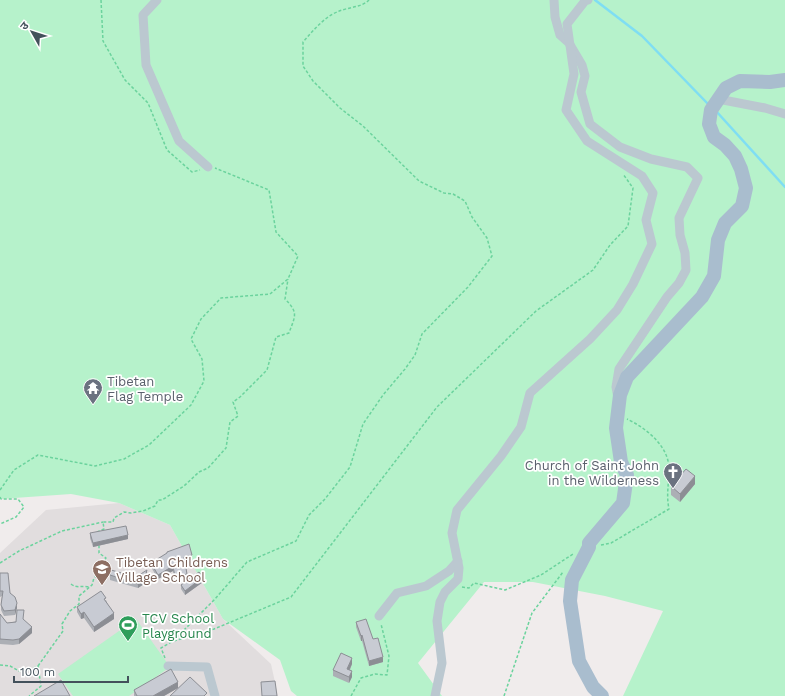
<svg xmlns="http://www.w3.org/2000/svg" width="785" height="696" font-family="'Work Sans','Noto Sans Devanagari',sans-serif">
	<style>
		.education { fill: #e1ddde }
		.green { fill: #b6f2cb }
		.lines { fill: none; stroke-linecap: round; stroke-linejoin: round }
		.stream { stroke: #7fdef3; stroke-width: 2.5 }
		.path { stroke: #6bd39d; stroke-width: 1.5; stroke-dasharray: 3 2; stroke-linecap: butt }
		.minor { stroke: #bbc8d0; stroke-width: 9 }
		.primary { stroke: #a9bdce; stroke-width: 14 }
		.wall { fill: #acafb5 }
		.shaded-wall { fill: #8c8e94 }
		.building { fill: #c8cbd3; stroke: #8c8e94 }
		.labels { text-anchor: middle; dominant-baseline: central; stroke-width: 3.5; stroke-linejoin: round; paint-order: stroke }
		.worship-label { font-size: 13px; fill: #5b616d; stroke: #fff; text-anchor: start }
		.education-label { font-size: 13px; fill: #785e54; stroke: #fff; text-anchor: start }
		.leisure-label { font-size: 13px; fill: #27864d; stroke: #fff; text-anchor: start }
	</style>
	<rect width="100%" height="100%" fill="#f0ecec"/>
	<path class="education" d="M119,503L170,525L223,619L271,664L278,696H0V553L46,510Z"/>
	<g class="green">
		<path d="M0,0H785V696H623L663,611L605,596L533,582H484L418,663L442,696H297L291,691L280,660L223,619L170,525L119,503L71,494L0,499Z"/>
		<path d="M136,619L170,667L129,696H73L58,674Z"/>
	</g>
	<g class="lines">
		<g class="stream">
			<path d="M595,0L642,36L709,105"/>
			<path d="M716,111L785,187"/>
		</g>
		<g class="path">
			<path d="M101,0L103,41L125,80L148,103L167,150L192,172L200,170"/>
			<path d="M0,490L14,470L38,455L95,466L124,459L149,445L191,405L204,381L202,359L191,339L201,319L221,298L270,294L288,279L298,256L276,232L269,190L215,168"/>
			<path d="M0,497L1,499H18L24,507L16,517L0,524"/>
			<path d="M97,532L104,529L103,522H113L114,518L124,512L131,513L143,511L155,506L158,500H162L184,486L199,472L208,468L226,448L230,422L238,416L233,402L240,397L267,370L276,337L289,333C295,316 299,313 285,299L288,279"/>
			<path d="M601,545L611,543L669,509C666,495 669,483 669,469C669,446 646,428 627,419"/>
			<path d="M0,563L19,551L62,531L103,522"/>
			<path d="M71,584C77,589 83,585 89,587"/>
			<path d="M462,587L469,588L474,583L505,590L541,575L573,554"/>
			<path d="M174,641L214,629L291,597L437,407L536,311L593,270L610,245L628,226L633,188L623,174"/>
			<path d="M165,658L161,648L173,641L215,599L247,562L296,541L309,515L325,499L350,467L363,424L383,395L405,369L415,355L422,334L468,287L492,256L487,238L472,217L465,201L453,194L444,193L419,181L363,126L340,108L313,81L303,66V42C313,31 323,18 337,12C347,7 361,8 369,0"/>
			<path d="M0,665L10,666L19,671L30,670L38,666L41,686L29,696"/>
			<path d="M38,666L63,631L62,624L70,611L79,604V596L92,585L94,578L104,570L101,563L106,558L99,553V545"/>
			<path d="M351,696L361,678L375,674L387,675L389,656L381,624"/>
			<path d="M504,696L532,613L563,572"/>
		</g>
		<g class="minor">
			<path d="M157,0L143,15L146,65L179,141L208,167"/>
			<path d="M554,0L555,17L560,35L569,43L582,65L585,76L581,92L590,124L620,147L651,159L687,167L698,178L679,218L680,235L685,253L686,270L679,283L667,297L619,369L616,387L618,398"/>
			<path d="M718,99L765,108L785,114"/>
			<path d="M379,616L397,593L426,586L449,571L458,561"/>
			<path d="M168,666L207,667L215,696"/>
			<path d="M435,696L442,663L437,621L440,602L445,592L458,579L459,568L452,533L457,510L501,456L521,427L530,393L590,339L617,310L633,284L652,244L646,220L653,193L642,176L587,141L566,110L574,74L567,24L585,1L588,0"/>
		</g>
		<path class="primary" d="M602,696L593,687L579,661L570,601L572,580L589,547V543L623,503L627,475L621,462L616,428L620,395L627,377L702,297L714,276L718,240L725,223L742,206L746,188L741,169L735,156L725,145L714,137L709,124L711,110L726,88L740,81L770,82L785,80"/>
	</g>
	<g class="wall">
		<path d="M695,484L680,502L671,495V486Z"/>
		<path d="M90,533L128,539L93,547L90,538Z"/>
		<path d="M167,552L192,559L185,561L187,574V578L175,581L173,571L158,579L151,567V563L167,554Z"/>
		<path d="M0,573L17,608L15,615L4,616L1,610V605L2,596L0,597Z"/>
		<path d="M147,574L144,584L138,588L110,580V575L136,577Z"/>
		<path d="M203,582L185,595L181,589V585Z"/>
		<path d="M106,600L114,619L94,632L84,618L81,619L77,612V607Z"/>
		<path d="M0,614L7,623L24,620L32,633L19,644L13,645L0,644Z"/>
		<path d="M356,622L373,639L383,662L369,666L362,641H361L356,627Z"/>
		<path d="M352,664L350,670L352,677L349,683L333,676V670Z"/>
		<path d="M178,688L164,696H134V690Z"/>
	</g>
	<g class="shaded-wall">
		<path d="M695,476V484L680,502V494Z"/>
		<path d="M128,535V539L93,547V543Z"/>
		<path d="M192,555V559L184,562V557Z"/>
		<path d="M173,566V571L158,579V575Z"/>
		<path d="M147,570V574L144,584L138,588V584Z"/>
		<path d="M203,577V582L185,595V591Z"/>
		<path d="M17,603V608L15,615V610Z"/>
		<path d="M84,612V618L81,619V614Z"/>
		<path d="M114,613V619L94,632V627Z"/>
		<path d="M32,627V633L19,644V639Z"/>
		<path d="M362,635V641H361V636Z"/>
		<path d="M383,657V662L369,666V661Z"/>
		<path d="M352,658V664L347,675V669Z"/>
		<path d="M352,671V677L349,683V677Z"/>
		<path d="M178,682V688L164,696H153Z"/>
	</g>
	<g class="building">
		<path d="M686,469L695,476L680,494L671,486Z"/>
		<path d="M126,526L128,535L93,543L90,533Z"/>
		<path d="M189,544L192,555L184,557L187,574L175,577L173,566L158,575L151,563L167,553V552Z"/>
		<path d="M111,570L136,577L147,570L144,580L138,584L110,575Z"/>
		<path d="M199,572L203,577L185,591L181,585Z"/>
		<path d="M0,573H8L10,593L15,597L17,603L15,610L4,611L1,605L3,591H0Z"/>
		<path d="M101,591L106,598L104,599L114,613L94,627L84,612L81,614L77,607Z"/>
		<path d="M17,610H24L23,619L32,627L19,639L13,640L0,639V614L7,623L16,622Z"/>
		<path d="M366,619L373,639L378,638L383,657L369,661L362,635L361,636L356,622Z"/>
		<path d="M341,653L352,658L347,669L352,671L349,677L333,670Z"/>
		<path d="M171,669L178,682L153,696H137L134,690Z"/>
		<path d="M190,677L207,693L204,696H170Z"/>
		<path d="M61,680L70,696H34Z"/>
		<path d="M275,681L277,696H262L261,682Z"/>
	</g>
	<defs>
		<g id="temple-pin" transform="scale(1)"><path d="M0 17L-7.5 6A9.5 9.5 0 1 1 7.5 6Z" fill="#6b7280" stroke="#fff"/><path d="M0-6L5-2H3V0L6.5 2.5H4V6H1.5V3h-3V6H-4V2.5H-6.5L-3 0V-2H-5Z" fill="#fff"/></g>
		<g id="church-pin" transform="scale(1)"><path d="M0 17L-7.5 6A9.5 9.5 0 1 1 7.5 6Z" fill="#6b7280" stroke="#fff"/><path d="M-1.2-6h2.4v3.5h3.3v2.4h-3.3V6h-2.4V-.1h-3.3v-2.4h3.3Z" fill="#fff"/></g>
		<g id="school-pin" transform="scale(1)"><path d="M0 17L-7.5 6A9.5 9.5 0 1 1 7.5 6Z" fill="#8d6e63" stroke="#fff"/><path d="M0-5L7-2L0 1L-7-2ZM-4 1L0 2.5L4 1V4Q0 6-4 4Z" fill="#fff"/></g>
		<g id="stadium-pin" transform="scale(1)"><path d="M0 17L-7.5 6A9.5 9.5 0 1 1 7.5 6Z" fill="#2e9e5b" stroke="#fff"/><path d="M0-5a6.5 5 0 1 0 0 10a6.5 5 0 1 0 0-10ZM-3.5-1.8h7v3.6h-7Z" fill="#fff"/></g>
	</defs>
	<g fill-rule="evenodd">
		<use href="#temple-pin" x="93" y="388"/>
		<use href="#church-pin" x="673" y="472"/>
		<use href="#school-pin" x="102" y="569"/>
		<use href="#stadium-pin" x="128" y="625"/>
	</g>
	<g class="labels">
		<g class="worship-label">
			<text x="107" y="381">Tibetan<tspan x="107" dy="15">Flag Temple</tspan></text>
			<text x="659" y="465" text-anchor="end">Church of Saint John<tspan x="659" dy="15">in the Wilderness</tspan></text>
		</g>
		<g class="education-label">
			<text x="116" y="562">Tibetan Childrens<tspan x="116" dy="15">Village School</tspan></text>
		</g>
		<g class="leisure-label">
			<text x="142" y="618">TCV School<tspan x="142" dy="15">Playground</tspan></text>
		</g>
	</g>
	<g transform="translate(32 32) rotate(309)" stroke="#ffffff" stroke-width="3" paint-order="stroke">
	<path d="M0-3L7 15L0 10L-7 15Z" fill="#43515b"/>
	<text y="-6" font-size="11" font-weight="bold" text-anchor="middle" fill="#43515b">उ</text>
	</g>
	<path d="M14 676v6h114v-6" fill="none" stroke="#43515b" stroke-width="2"/>
	<text x="20" y="676" font-size="12" fill="#43515b" stroke="#ffffff" stroke-width="3" paint-order="stroke">100 m</text>
</svg>
